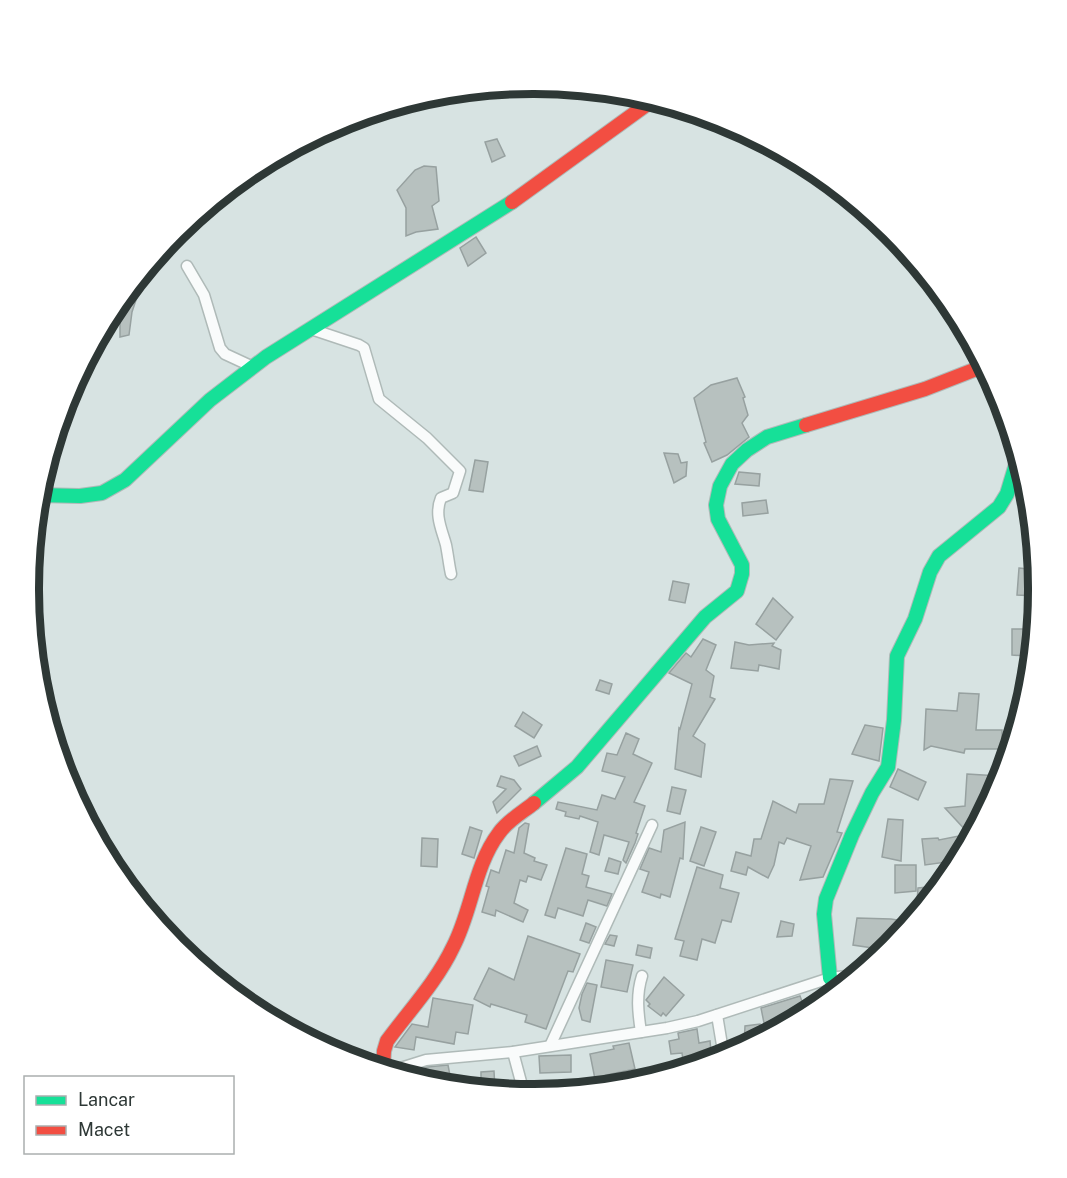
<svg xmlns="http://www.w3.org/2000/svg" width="1067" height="1178" font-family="'Public Sans',sans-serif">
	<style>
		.building { fill: #b7c1bf; stroke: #97a1a0; stroke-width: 1.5 }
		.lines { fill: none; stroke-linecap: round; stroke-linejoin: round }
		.street-casing { stroke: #afbab8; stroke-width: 13 }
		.fast-casing { stroke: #afbab8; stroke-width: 16 }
		.jam-casing { stroke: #afbab8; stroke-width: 16 }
		.street { stroke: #f9fbfb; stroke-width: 10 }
		.fast { stroke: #16e098; stroke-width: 14 }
		.jam { stroke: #f24e42; stroke-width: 14 }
		.rim { fill: none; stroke: #2e3836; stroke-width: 8 }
	</style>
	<rect width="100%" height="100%" fill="#d7e3e2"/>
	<g class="building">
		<path d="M497,139L505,156L492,162L485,142Z"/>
		<path d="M424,166L436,167L439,201L432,206L438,229L416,232L406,236V208L397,190L415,170Z"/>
		<path d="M476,237L486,253L468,266L460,248Z"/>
		<path d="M132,286L138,294L132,312L129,335L120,337V309L117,304Z"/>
		<path d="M737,378L745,397L743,398L748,415L742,423L749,437L727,455L712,462L704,443L706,442L694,398L711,385Z"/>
		<path d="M664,453L678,454L681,463L687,462L686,476L674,483Z"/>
		<path d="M475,460L488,462L483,492L469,490Z"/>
		<path d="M739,472L760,474L759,486L735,484Z"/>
		<path d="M766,500L768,513L743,516L742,503Z"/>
		<path d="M1019,568L1037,570L1036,596L1017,595Z"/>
		<path d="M673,581L689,584L685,603L669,600Z"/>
		<path d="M773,598L793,617L776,640L756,624Z"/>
		<path d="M1012,629H1035L1034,640L1026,639V656L1012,655Z"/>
		<path d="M703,639L716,645L706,670L714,676L710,697L715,699L693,736L705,744L701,777L675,769L679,728L680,729L692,684L669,673L686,653L691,657Z"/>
		<path d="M735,642L749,645L774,643L772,646L781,650L779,669L759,665L758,671L731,668Z"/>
		<path d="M600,680L612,684L609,694L596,690Z"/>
		<path d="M959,693L979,694L976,730H1002V749H965L964,753L931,746L924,750L926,709L957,711Z"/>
		<path d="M523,712L542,725L534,738L515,726Z"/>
		<path d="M865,725L883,728L879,761L852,754Z"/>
		<path d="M626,733L639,739L633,754L652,763L634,802L645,806L636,833L638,834L635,843L626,863L623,860L629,842L604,835L599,855L590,852L598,822L580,816L579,819L565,816L566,812L556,809L558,802L597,810L602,795L615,799L625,777L602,771L607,753L617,755Z"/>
		<path d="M537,746L541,756L519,766L514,756Z"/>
		<path d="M898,769L926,782L918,800L890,787Z"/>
		<path d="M967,774L999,776L998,786L955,866H946V862L925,865L922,839L938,838L939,840L969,834L945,808L965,806Z"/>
		<path d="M501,776L514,780L521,789L497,813L493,802L506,789L497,786Z"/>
		<path d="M830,779L853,781L837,832L842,833L823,877L800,880L811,846L787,838L784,844L779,842L774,865L768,878L748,867L746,875L731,871L736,852L751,856L754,839H761L773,801L796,813L799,804H824Z"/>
		<path d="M672,787L686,790L680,814L667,811Z"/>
		<path d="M888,819L903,820L901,861L882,857Z"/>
		<path d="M685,822L683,859L680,858L670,897L661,894L660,898L642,892L649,872L640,869L649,848L661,852L664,830Z"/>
		<path d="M525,823L529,824L524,853L535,858L534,861L547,865L541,880L528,876L526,882L520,880L514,903L528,910L523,922L496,910L495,916L482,912L489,887L486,886L491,870L499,873L506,850L514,853L519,828Z"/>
		<path d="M470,827L482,831L474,858L462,854Z"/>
		<path d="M701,827L716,832L704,866L690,861Z"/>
		<path d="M422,838L438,839L437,867L421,866Z"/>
		<path d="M566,848L587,854L582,874L589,876L586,887L612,894L607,906L588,900L583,916L558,908L555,918L545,915Z"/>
		<path d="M609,858L621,862L618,874L605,871Z"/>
		<path d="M895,865H916V891L895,893Z"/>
		<path d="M697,867L723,875L720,888L739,893L731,922L722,920L715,943L702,939L697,960L680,956L684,941L675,939Z"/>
		<path d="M940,886L916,916L918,888Z"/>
		<path d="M857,918L891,919L910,922L886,950L853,945Z"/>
		<path d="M781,921L794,924L792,936L777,937Z"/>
		<path d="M586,923L596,927L589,943L580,940Z"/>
		<path d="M610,935L617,936L614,946L605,944Z"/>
		<path d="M528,936L580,954L573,972L568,971L546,1029L525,1022L527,1015L491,1004L490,1007L474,999L489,968L514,980Z"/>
		<path d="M638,945L652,948L650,958L636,955Z"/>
		<path d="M606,960L633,965L627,992L601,987Z"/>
		<path d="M664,977L684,995L666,1016L663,1013L661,1016L648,1006L650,1004L646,1000Z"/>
		<path d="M587,983L597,985L590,1022L582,1020L579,1008L582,994Z"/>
		<path d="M800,996L806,1012L764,1023L761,1008Z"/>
		<path d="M433,998L473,1005L468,1034L456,1032L454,1044L416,1037L414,1050L395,1047L412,1024L428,1027Z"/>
		<path d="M760,1024L762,1037L744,1046L745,1026Z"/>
		<path d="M697,1029L699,1043L710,1041L711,1052L697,1054L698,1064L684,1068L682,1053L671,1054L669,1041L679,1039L678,1033Z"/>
		<path d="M629,1043L635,1069L606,1075L609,1087L577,1090L576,1084L595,1079L590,1054L614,1049L613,1046Z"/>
		<path d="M571,1055V1072L540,1073L539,1056Z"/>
		<path d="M448,1065L452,1086L435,1084L404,1075L427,1067Z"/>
		<path d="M494,1071L495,1090L459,1087V1083L481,1080V1072Z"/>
	</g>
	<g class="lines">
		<g class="street-casing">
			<g id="street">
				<path d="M187,266L204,295L220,348L225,354L253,367"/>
				<path d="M311,329L359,345L364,348L379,399L427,438L460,471L453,493L441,498C434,515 442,530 446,545C448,555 449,565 451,574"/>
				<path d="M717,1015L724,1057"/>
				<path d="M641,1032C638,1013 636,995 642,976"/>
				<path d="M550,1046L652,825"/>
				<path d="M513,1052L524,1093"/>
				<path d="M391,1071L426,1060L513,1052L667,1028L698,1021L830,978L855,975"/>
			</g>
		</g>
		<g class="fast-casing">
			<g id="fast">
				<path d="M38,495L80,496L102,493L125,480L210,400L266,357L512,202"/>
				<path d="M534,803L577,767L705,617L737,591L742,574V565L718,519L716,505L720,486L732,464L747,450L767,437L806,425"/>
				<path d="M830,978L824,914L826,899L852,835L872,793L888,767L894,720L897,656L915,619L930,572L939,556L999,507L1007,494L1016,464L1020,460"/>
			</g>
		</g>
		<g class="jam-casing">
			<g id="jam">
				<path d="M512,202L653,100"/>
				<path d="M806,425L925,389L984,366"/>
				<path d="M1021,714L1026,696"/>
				<path d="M383,1068L384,1051L387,1041C409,1011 437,981 453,947C472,911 474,866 499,833C507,821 523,812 534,803"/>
			</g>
		</g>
		<use href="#street" class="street"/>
		<use href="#fast" class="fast"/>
		<use href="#jam" class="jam"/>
	</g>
	<path d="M0 0H1067V1178H0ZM533 94H534A494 494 0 0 1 1028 588V590A494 494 0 0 1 534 1084H533A494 494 0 0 1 39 590V588A494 494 0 0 1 533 94Z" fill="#fff" fill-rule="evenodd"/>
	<path class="rim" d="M533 94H534A494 494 0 0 1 1028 588V590A494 494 0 0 1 534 1084H533A494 494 0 0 1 39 590V588A494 494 0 0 1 533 94Z"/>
	<rect x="24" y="1076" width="210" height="78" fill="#ffffff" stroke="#abafaf" stroke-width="1.5"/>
	<rect x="36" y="1096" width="30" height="9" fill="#16e098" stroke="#abafaf" stroke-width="1.5"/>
	<text x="78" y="1106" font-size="18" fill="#2e3836">Lancar</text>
	<rect x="36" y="1126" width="30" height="9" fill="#f24e42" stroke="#abafaf" stroke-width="1.5"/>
	<text x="78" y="1136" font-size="18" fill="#2e3836">Macet</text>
</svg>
